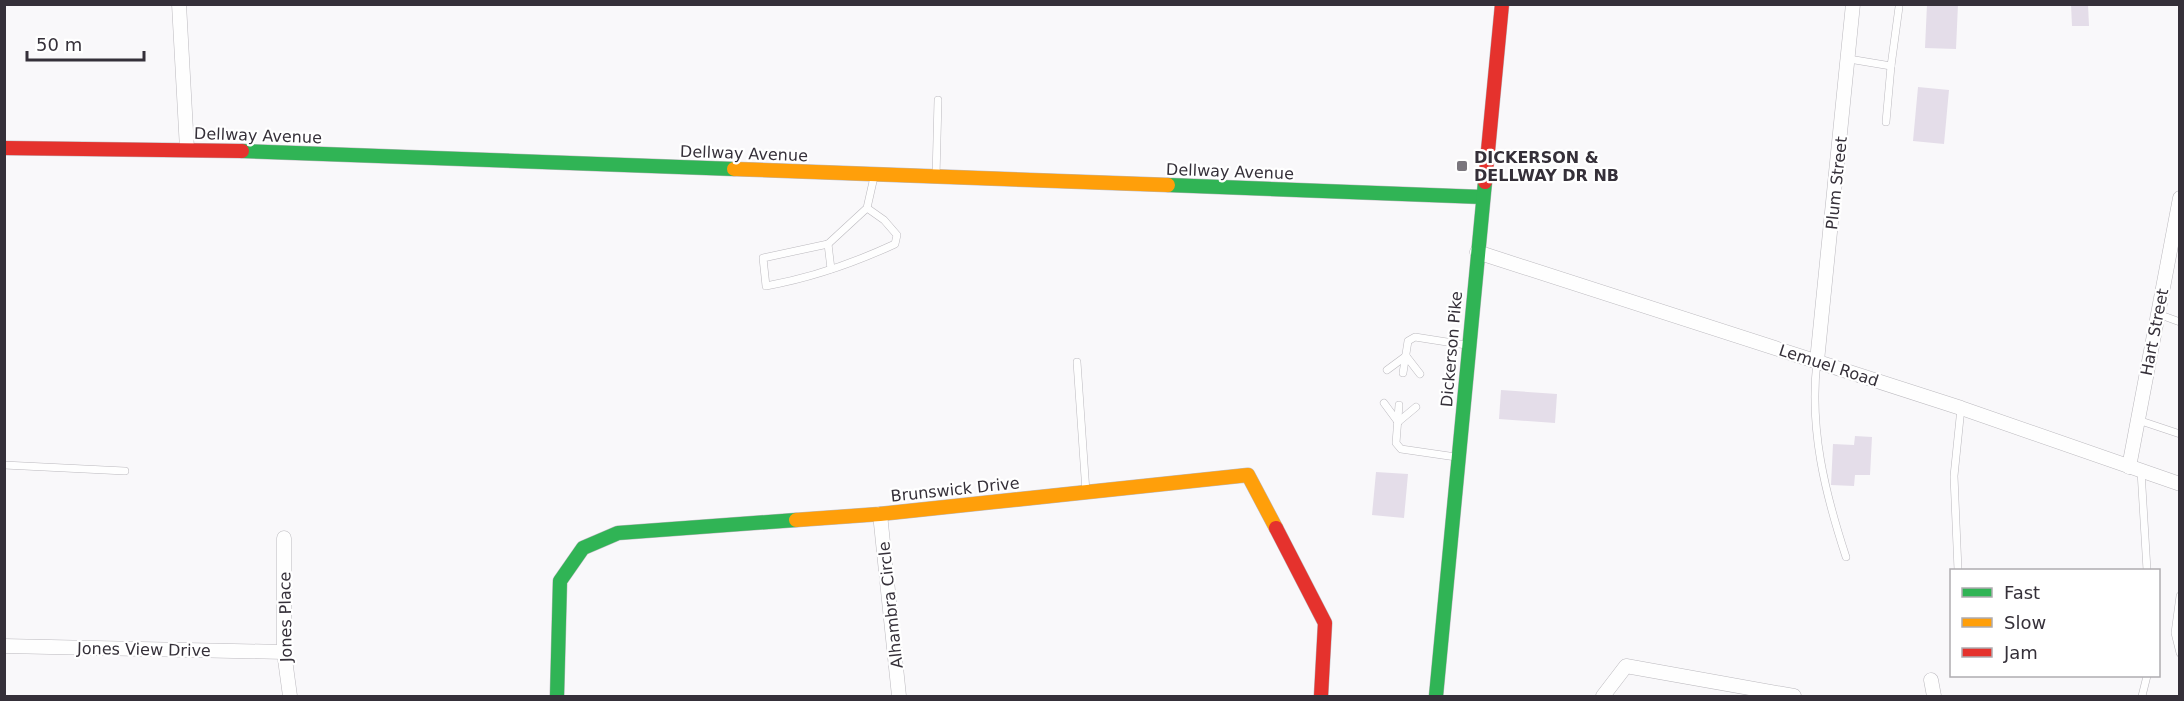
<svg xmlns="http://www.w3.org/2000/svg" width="2184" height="701" viewBox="0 0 2184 701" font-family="'DejaVu Sans',sans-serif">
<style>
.building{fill:#e4dde9}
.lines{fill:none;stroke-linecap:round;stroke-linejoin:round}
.lane-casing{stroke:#bbb9be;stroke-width:8}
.street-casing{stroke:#bbb9be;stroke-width:15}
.fast-casing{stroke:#bbb9be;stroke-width:15}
.slow-casing{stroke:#bbb9be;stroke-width:15}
.jam-casing{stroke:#bbb9be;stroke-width:15}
.lane{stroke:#fefefe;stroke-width:7}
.street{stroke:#fefefe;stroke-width:14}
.fast{stroke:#30b455;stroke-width:14}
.slow{stroke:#ff9f0a;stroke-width:14}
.jam{stroke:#e5322d;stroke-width:14}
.poi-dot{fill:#7a767d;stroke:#fff;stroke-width:2}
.labels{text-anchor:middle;stroke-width:4.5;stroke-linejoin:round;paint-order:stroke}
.street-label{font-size:16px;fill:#353039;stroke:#fff}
.poi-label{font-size:16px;font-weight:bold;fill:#353039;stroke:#fff;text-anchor:start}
</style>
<rect width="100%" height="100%" fill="#f9f8fa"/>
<g class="building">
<path d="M1927,4H1958L1956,49L1925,48Z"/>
<path d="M2071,4H2088L2089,26H2072Z"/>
<path d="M1918,87L1949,90L1944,144L1913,141Z"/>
<path d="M1501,390L1557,394L1555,423L1499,419Z"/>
<path d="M1855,436L1872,437L1870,475H1855L1854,486L1831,485L1833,444L1854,445Z"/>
<path d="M1376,472L1408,474L1404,518L1372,515Z"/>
</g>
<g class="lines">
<defs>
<g id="lane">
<path d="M1849,59L1891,66L1899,7"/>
<path d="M1886,122L1891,66"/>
<path d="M936,177L938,100"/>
<path d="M867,208L884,220L897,235L895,244C854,263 810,278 766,286L763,258L828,244L867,208L874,177"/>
<path d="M828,244L831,269"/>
<path d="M2158,314L2180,322"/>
<path d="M1406,356L1420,374"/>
<path d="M1817,361C1809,429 1825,493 1846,557"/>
<path d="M1077,362L1086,492"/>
<path d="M1387,370L1406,356"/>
<path d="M1403,373L1408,341L1415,337L1466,345"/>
<path d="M1384,403L1398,422"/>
<path d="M1399,405L1396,443L1401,449L1456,457"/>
<path d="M2138,420L2180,434"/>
<path d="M1398,422L1416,407"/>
<path d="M4,465L125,471"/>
<path d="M2141,471L2147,570"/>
<path d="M1958,570L1954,476L1961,408"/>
<path d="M2180,596L2175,633L2180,653"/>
<path d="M2142,696L2147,676"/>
</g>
<g id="street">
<path d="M179,4L187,149"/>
<path d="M1477,252L1961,408L2180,484"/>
<path d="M1817,361L1853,4"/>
<path d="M2129,467L2180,198"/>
<path d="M880,514L899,696"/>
<path d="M284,538V652L290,696"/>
<path d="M4,646L284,652"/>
<path d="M1931,680L1934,696"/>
<path d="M1603,696L1626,666L1794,696"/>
</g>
<g id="fast">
<path d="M242,151L734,169"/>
<path d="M1168,185L1482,197"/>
<path d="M557,696L560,581L583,548L618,533L796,520"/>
<path d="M1436,696L1485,182"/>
</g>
<g id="slow">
<path d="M734,169L1168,185"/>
<path d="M796,520L880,514L1248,475L1276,528"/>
</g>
<g id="jam">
<path d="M4,148L242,151"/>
<path d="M1485,182L1502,4"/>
<path d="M1276,528L1325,623L1321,696"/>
</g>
</defs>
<use href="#lane" class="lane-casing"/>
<use href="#street" class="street-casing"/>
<use href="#fast" class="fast-casing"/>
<use href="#slow" class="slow-casing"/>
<use href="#jam" class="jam-casing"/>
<use href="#lane" class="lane"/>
<use href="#street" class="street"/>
<use href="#fast" class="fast"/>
<use href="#slow" class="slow"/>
<use href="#jam" class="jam"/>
</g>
<rect class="poi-dot" x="1456" y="160" width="12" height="12" rx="3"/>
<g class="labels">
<g class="street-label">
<text transform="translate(258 135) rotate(2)" y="6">Dellway Avenue</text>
<text transform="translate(744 153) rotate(2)" y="6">Dellway Avenue</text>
<text transform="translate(1230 171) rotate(2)" y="6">Dellway Avenue</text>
<text transform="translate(1836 183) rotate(-84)" y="6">Plum Street</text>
<text transform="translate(2154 332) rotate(-79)" y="6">Hart Street</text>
<text transform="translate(1451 349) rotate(-85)" y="6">Dickerson Pike</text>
<text transform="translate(1829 365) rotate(18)" y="6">Lemuel Road</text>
<text transform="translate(955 489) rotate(-6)" y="6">Brunswick Drive</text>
<text transform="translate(890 605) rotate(-96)" y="6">Alhambra Circle</text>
<text transform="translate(285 617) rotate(-91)" y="6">Jones Place</text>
<text transform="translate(144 649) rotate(1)" y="6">Jones View Drive</text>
</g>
<g class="poi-label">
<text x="1474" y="163">DICKERSON &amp;<tspan x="1474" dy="18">DELLWAY DR NB</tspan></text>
</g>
</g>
<rect width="2184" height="701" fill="none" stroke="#353039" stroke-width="12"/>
<rect x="1950" y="569" width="210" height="108" fill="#ffffff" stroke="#aeacb0" stroke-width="1.5"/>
<rect x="1962" y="588" width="30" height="9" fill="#30b455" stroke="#aeacb0" stroke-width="1.5"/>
<text x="2004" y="599" font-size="18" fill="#353039">Fast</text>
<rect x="1962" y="618" width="30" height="9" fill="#ff9f0a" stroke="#aeacb0" stroke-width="1.5"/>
<text x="2004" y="629" font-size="18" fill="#353039">Slow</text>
<rect x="1962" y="648" width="30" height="9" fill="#e5322d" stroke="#aeacb0" stroke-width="1.5"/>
<text x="2004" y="659" font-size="18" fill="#353039">Jam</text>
<path d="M27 51v9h117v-9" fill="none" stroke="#353039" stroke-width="3"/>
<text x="36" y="51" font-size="18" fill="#353039" stroke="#ffffff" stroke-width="4.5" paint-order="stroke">50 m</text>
</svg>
